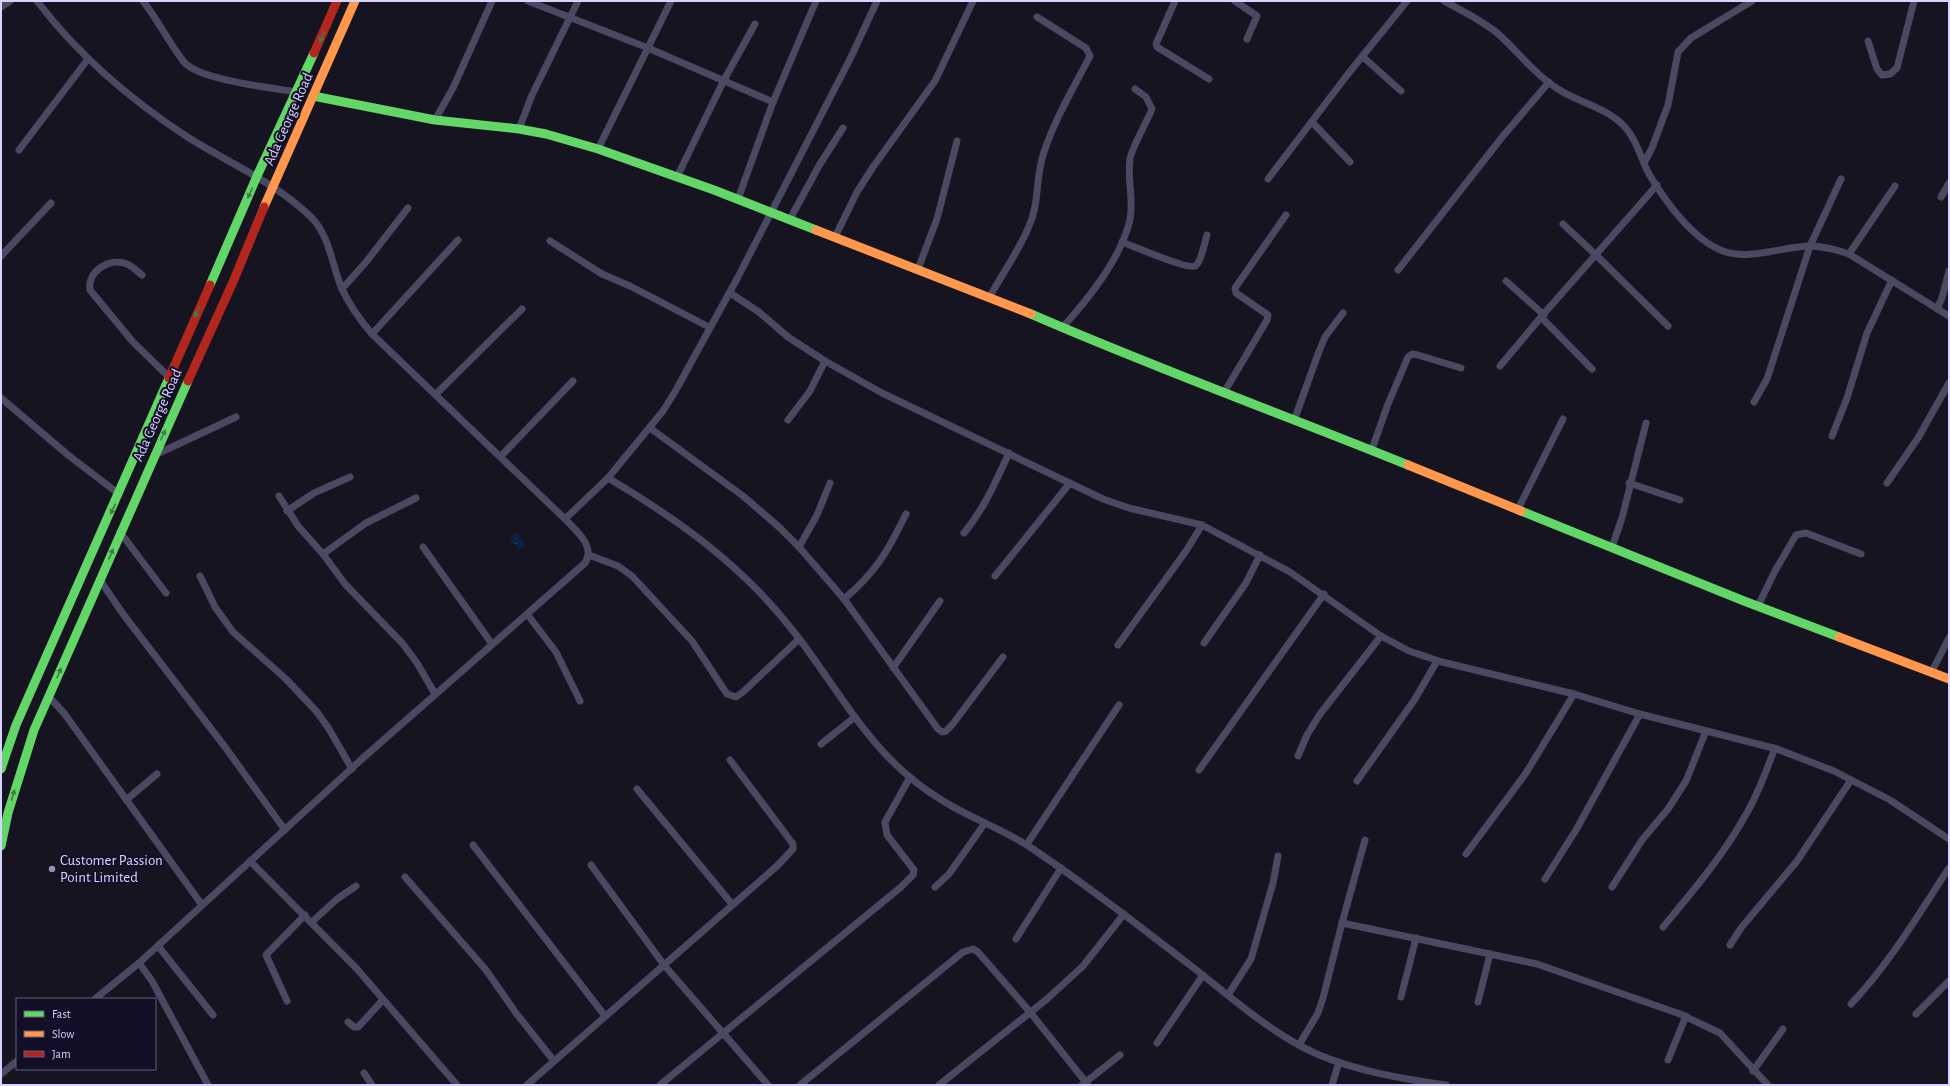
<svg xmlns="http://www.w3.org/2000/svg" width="1950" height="1086" viewBox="0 0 1950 1086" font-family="'Alegreya Sans',sans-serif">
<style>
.water{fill:url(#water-ripples)}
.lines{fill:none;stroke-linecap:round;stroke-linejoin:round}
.street{stroke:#4a4962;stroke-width:7}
.fast{stroke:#63d668;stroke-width:9}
.slow{stroke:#ff974d;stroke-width:9}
.jam{stroke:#b3261e;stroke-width:9}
.oneway{fill:#3f7c4a}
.poi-dot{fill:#9591b1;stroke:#130f26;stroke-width:1.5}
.labels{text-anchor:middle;stroke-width:4;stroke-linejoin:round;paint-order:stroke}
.street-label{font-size:15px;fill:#d9d4ff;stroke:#130f26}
.poi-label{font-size:15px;fill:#d9d4ff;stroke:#130f26;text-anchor:start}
</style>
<defs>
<pattern id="water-ripples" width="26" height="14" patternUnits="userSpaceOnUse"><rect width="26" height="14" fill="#0d2144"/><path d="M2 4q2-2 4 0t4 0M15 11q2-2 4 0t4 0" fill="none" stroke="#304060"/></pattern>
</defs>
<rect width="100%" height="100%" fill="#161421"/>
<path class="water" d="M517,532L526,545L519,550L510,538Z"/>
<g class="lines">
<g class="street">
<path d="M37,1C78,55 132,101 189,138C231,164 276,183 311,217C330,236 332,266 342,289C350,306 360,320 372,334L565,519C576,531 596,546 585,563L363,758L139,963L95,999"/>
<path d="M143,1C158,20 169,43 184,62C199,80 272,88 297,92"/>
<path d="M528,1L648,48L773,102"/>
<path d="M1175,1L1156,44L1157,47L1209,79"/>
<path d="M1235,1L1257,16L1247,39"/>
<path d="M1444,1C1461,10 1481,20 1496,32C1517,50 1534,74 1558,89C1578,102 1604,107 1622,124C1636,137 1640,157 1649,174C1665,201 1693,240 1723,251C1749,261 1784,246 1811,246C1824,246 1837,250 1849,254L1949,316"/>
<path d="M1,7L10,1"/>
<path d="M1868,41L1877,69L1882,75L1890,74L1897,68L1914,1"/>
<path d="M1362,56L1401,91"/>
<path d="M435,120L453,88L492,1"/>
<path d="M1312,122L1350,162"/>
<path d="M519,129L532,95L578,1"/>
<path d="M598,149L671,1"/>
<path d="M19,150L88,59"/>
<path d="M1644,163L1652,148L1668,105L1678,52L1691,38L1752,1"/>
<path d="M677,177L724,80L755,24"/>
<path d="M1268,179L1348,74L1407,1"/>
<path d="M1941,197L1949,183"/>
<path d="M738,199L773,102L816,1"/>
<path d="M790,219L820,164L843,128"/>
<path d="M1563,224L1596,255L1668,326"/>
<path d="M835,237L857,192L873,167L935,81L973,1"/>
<path d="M550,241L602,274L630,286L709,327"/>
<path d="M1122,242C1133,246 1188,270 1195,266C1201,263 1205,241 1207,235"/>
<path d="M1849,254L1895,186"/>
<path d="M1,256L51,203"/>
<path d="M918,269L937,219L957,141"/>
<path d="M1398,270L1503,136L1549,82"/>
<path d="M142,275C137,271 132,266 127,264C110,257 87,271 90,290L133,342L169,377"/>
<path d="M1506,281L1544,315"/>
<path d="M342,289L366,262L408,208"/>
<path d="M730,293L759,312L788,337L825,361L882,393L1103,499L1129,508L1202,525L1290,572L1381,636L1409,651L1442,662L1574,694L1640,714L1777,749L1834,771L1890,800L1949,839"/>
<path d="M989,298C1002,274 1019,251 1029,226C1040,202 1035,177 1044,152C1055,119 1074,87 1090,56L1086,48L1037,17"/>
<path d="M1937,309L1942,298L1949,271"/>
<path d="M1062,328C1089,298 1120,260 1130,220C1134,200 1127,180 1130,159C1131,149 1147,122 1152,109L1146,97L1135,89"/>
<path d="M372,334L458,240"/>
<path d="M1500,366L1541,317"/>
<path d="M1592,369L1541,317L1657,185"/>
<path d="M1225,391L1267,320L1268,315L1236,293L1235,288L1286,215"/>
<path d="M436,394L522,309"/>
<path d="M1,398L68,455L119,494"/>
<path d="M1754,402L1767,379L1810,246L1841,179"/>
<path d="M1295,418L1318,354L1325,337L1343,313"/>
<path d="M788,420L810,391L825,361"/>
<path d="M650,428L743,496L779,527L799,547L844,599L938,729L942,732L946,731L952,725L1003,657"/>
<path d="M1832,436L1847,398L1867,333L1892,280"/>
<path d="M1372,449L1388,404L1408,357L1412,354L1418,355L1461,368"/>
<path d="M155,455L236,417"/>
<path d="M501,456L573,381"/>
<path d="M608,478C679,520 743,566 794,632C827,674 853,721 890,759C905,774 922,788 940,799C969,818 1004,829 1033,849C1089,887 1142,928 1195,969C1233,999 1272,1034 1317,1054C1356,1071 1403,1079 1446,1085"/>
<path d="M1629,483L1680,500"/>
<path d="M1887,483L1918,438L1949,383"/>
<path d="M279,496L298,526L323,554L345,584L403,644L417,663L435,694"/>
<path d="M1518,509L1563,419"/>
<path d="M287,511L314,493L350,477"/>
<path d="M565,519L608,478L663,411L676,390L738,277L851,57L877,1"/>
<path d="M120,532L166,593"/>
<path d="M964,533C984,509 996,481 1009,453"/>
<path d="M423,547L492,644"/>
<path d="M799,547L817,515L830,483"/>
<path d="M1612,547L1622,518L1646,423"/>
<path d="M323,554L366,523L416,498"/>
<path d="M589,555L618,566L632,576L692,641L727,694L736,697L743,692L799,639"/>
<path d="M200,576L215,607L233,632L286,679L317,712L329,729L352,769"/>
<path d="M995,576L1070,483"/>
<path d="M100,580L123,614L225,747L285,830"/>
<path d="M844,599C876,572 888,551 906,514"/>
<path d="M1758,606L1775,571L1796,535L1806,533L1861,554"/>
<path d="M527,614L556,652L580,701"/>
<path d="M1204,643L1246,583L1260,555"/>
<path d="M1118,645L1186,551L1202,525"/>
<path d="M893,668L940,601"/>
<path d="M1931,673L1949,638"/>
<path d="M49,697L64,713L202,905"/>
<path d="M821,744L855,717"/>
<path d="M1298,756L1307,735L1320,714L1381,636"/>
<path d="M1199,770L1324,594"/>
<path d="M1357,781L1415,699L1437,661"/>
<path d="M637,789L732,904"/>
<path d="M126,800L157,774"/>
<path d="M1027,844L1119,705"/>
<path d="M473,845L605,1016"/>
<path d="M1466,854L1526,773L1574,694"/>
<path d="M250,861L357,969L457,1085"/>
<path d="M591,865L664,965L777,866L793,849V844L730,760"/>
<path d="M405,877L486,970L516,1013L554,1061"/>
<path d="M1545,879L1576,830L1640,714"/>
<path d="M935,887L949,874L985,823"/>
<path d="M1612,887L1642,840L1668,809L1686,781L1706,731"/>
<path d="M312,922L337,899L356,886"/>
<path d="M1342,923L1537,964L1680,1014L1720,1033L1768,1085"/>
<path d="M1663,927C1692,892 1723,856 1745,816C1758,795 1766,771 1775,748"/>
<path d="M1016,939L1061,868"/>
<path d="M1730,945L1741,928L1797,861L1851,780"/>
<path d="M158,946L213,1015"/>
<path d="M139,963L152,981L208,1085"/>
<path d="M1228,995L1251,959L1273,883L1278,856"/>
<path d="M1401,997L1416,938"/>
<path d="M287,1001L266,955L305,915"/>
<path d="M1478,1002L1490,954"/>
<path d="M1851,1004C1890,963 1918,915 1949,868"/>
<path d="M1916,1014L1949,981"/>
<path d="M348,1022L354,1027H358L383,1000"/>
<path d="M1157,1043L1203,975"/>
<path d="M1299,1045L1318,1013L1323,998L1342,923L1365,840"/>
<path d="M1668,1060L1686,1016"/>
<path d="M1753,1071L1783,1029"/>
<path d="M364,1073L372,1085"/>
<path d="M1,1074L17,1061"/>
<path d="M527,1085L664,965L768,1085"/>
<path d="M660,1085L901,887L913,875L914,870L887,835L885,822L910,777"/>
<path d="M800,1085L963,952L973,949L978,952L1030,1012L1088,1085"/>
<path d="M939,1085L1047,999L1083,966L1124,914"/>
<path d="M1082,1085L1120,1055"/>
<path d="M1332,1085L1339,1062"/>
</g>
<g class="fast">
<path d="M313,96L435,120L519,129L546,134L598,149L714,190L816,230"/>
<path d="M210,285L257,176L314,53"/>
<path d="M1031,314C1155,368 1282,414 1408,465"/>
<path d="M1521,511L1744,601L1839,637"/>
<path d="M1,769L16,725L169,378"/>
<path d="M1,846L8,813L34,730L188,381"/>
</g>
<g class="slow">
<path d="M264,207L355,1"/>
<path d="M816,230L1031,314"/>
<path d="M1408,465L1521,511"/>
<path d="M1839,637L1949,679"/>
</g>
<g class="jam">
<path d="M314,53L337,1"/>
<path d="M169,378L210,285"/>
<path d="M188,381L233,282L264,207"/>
</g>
</g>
<defs><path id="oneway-solid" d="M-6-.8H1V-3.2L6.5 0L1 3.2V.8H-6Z"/></defs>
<g class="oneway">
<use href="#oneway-solid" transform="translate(322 37) rotate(112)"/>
<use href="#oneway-solid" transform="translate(250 193) rotate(114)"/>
<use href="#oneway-solid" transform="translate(197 312) rotate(114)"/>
<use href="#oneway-solid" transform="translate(163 435) rotate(-66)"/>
<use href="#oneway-solid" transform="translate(113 509) rotate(115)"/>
<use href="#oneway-solid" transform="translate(111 554) rotate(-67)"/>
<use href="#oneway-solid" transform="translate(59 673) rotate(-67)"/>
<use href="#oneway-solid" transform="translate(13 795) rotate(-74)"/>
</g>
<circle class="poi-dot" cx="52" cy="869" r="4"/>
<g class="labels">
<g class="street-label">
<text transform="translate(288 119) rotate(-66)" y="5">Ada George Road</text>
<text transform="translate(157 415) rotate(-66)" y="5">Ada George Road</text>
</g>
<g class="poi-label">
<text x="60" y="865">Customer Passion<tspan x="60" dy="17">Point Limited</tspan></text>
</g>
</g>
<rect width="1950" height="1086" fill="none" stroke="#d9d4ff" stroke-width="4"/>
<rect x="16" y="998" width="140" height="72" fill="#130f26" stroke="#625e7d"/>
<rect x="24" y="1011" width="20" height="6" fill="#63d668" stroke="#625e7d"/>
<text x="52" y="1018" font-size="12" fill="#d9d4ff">Fast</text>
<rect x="24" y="1031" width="20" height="6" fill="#ff974d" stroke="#625e7d"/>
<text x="52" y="1038" font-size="12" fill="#d9d4ff">Slow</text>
<rect x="24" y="1051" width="20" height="6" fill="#b3261e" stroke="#625e7d"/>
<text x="52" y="1058" font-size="12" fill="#d9d4ff">Jam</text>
</svg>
